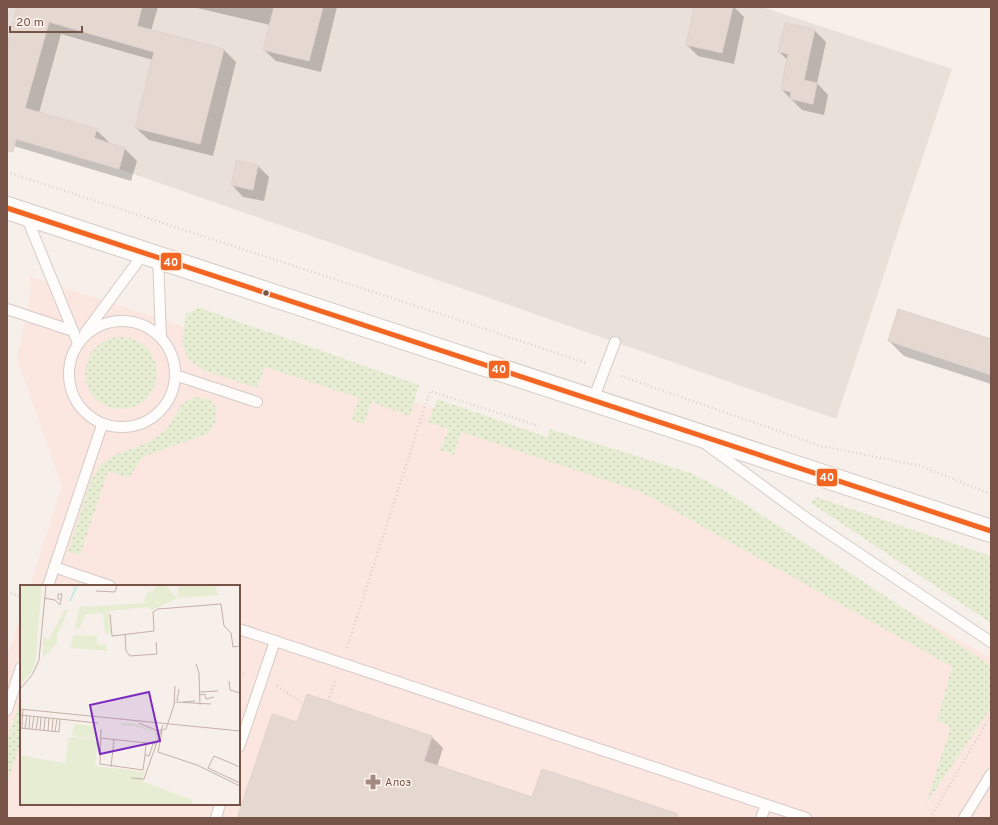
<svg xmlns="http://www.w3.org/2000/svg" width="998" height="825" viewBox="0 0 998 825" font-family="Overpass,sans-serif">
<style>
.commercial{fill:#fbe6e0}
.industrial{fill:#eae0da}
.grass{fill:url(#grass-dots)}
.shadow{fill:#0003}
.building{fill:#e4d8d1;stroke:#e0d2cc}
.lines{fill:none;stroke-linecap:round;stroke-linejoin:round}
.lane-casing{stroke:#d6cbc6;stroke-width:12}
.secondary-casing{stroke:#d6cbc6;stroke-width:24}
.path{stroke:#dad0cd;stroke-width:2.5;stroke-dasharray:1 3;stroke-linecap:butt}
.lane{stroke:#fefdfc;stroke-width:10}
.secondary{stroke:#fefdfc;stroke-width:22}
.bus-1-casing{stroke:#fff4eb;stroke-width:8}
.bus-1{stroke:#f26522;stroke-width:5}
.bus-dot{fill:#775348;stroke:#fff4eb;stroke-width:1.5}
.labels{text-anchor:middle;stroke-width:3;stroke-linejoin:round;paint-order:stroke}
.poi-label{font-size:11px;fill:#775348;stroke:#fff4eb;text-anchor:start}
.inset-river{fill:none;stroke:#caeae9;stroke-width:2}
.inset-road{fill:none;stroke:#c4b1a9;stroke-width:1}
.view{fill:#7b2cbf;fill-opacity:0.15;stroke:#7b2cbf;stroke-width:2}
.inset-edge{fill:none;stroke:#775348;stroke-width:2}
.line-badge{stroke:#fff4eb;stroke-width:1.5}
.badge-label{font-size:11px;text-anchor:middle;font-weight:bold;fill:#fff}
</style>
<defs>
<pattern id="grass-dots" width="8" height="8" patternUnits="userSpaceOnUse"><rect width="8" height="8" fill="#e6edd3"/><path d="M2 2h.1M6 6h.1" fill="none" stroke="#c9cdb7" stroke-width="1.8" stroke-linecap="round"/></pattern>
</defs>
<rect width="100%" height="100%" fill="#f7f0ea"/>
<path class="commercial" d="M29,276L712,499L991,658V818H7V657L21,614V804H239V586H30L62,486L17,359L31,292Z"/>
<path class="industrial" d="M7,7H762L952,69L836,419L119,169L7,136Z"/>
<g class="grass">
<path d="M200,308L419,385L410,416L371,402L364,424L351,420L359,398L265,367L257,388L203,370L187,358L182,340L186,314Z"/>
<circle cx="121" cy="373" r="36"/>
<path d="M195,397L210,400L217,409L215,422L208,434L144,456L128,478L108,471L80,555L68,552L89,485L99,466L115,455L147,443L166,430L183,403Z"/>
<path d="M437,399L547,437L550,429L691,473L727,492L991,666V708L926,804L951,727L937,721L952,667L641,492L461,432L454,455L440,450L449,429L428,422Z"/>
<path d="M816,497L991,556V623L811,503Z"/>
<path d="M21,698V741L7,783V741Z"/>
</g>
<g class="shadow">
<path d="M19,7H158L151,31L224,50L236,62L213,156L149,140L136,128L153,60L61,34L39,113L96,130L109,142V143L125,149L137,161L131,181L7,144V48Z"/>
<path d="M195,7H337L321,72L276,61L264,50L270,25L197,8Z"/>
<path d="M695,7H734L744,17L734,64L698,56L687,45Z"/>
<path d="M814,30L826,42L817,83L828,95L824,115L802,110L782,90L788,60L779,52Z"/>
<path d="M258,166L269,177L264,201L243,197L232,185Z"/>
<path d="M991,340V384L904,356L889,341Z"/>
<path d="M298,723L432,737L443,748L437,767L533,799L670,818H238Z"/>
</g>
<g class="building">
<path d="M16,7H142L137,26L224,49L200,144L135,128L154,52L49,22L25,108L97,129L94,138L125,148L119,169L16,139L13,152L7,151V45L16,13Z"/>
<path d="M274,7H323L309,61L263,50Z"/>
<path d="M694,7H733L722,53L686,45Z"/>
<path d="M785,23L815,29L804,80L817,83L813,104L790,99L791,92L781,90L788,54L778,52Z"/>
<path d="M236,160L258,165L253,190L231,185Z"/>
<path d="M898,309L991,339V375L888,341Z"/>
<path d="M307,694L432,736L424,761L532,797L542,769L678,814L677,818H237L272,714L297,722Z"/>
</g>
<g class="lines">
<defs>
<g id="lane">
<path d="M26,216L78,343"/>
<path d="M158,257L161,337"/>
<path d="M7,309L73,331"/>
<circle cx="122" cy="374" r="53"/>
<path d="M85,333L144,253"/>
<path d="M175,375L257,402"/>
<path d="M593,400L615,342"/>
<path d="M707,445L809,520L991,642"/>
<path d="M54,567L110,586"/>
<path d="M48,586L102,425"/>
<path d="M239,629L806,818"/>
<path d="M7,710L21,667"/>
<path d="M239,747L275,641"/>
<path d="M216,818L220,804"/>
<path d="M761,818L766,805"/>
<path d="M964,818L991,774"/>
</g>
<path id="secondary" d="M7,208L991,531"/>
</defs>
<use href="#lane" class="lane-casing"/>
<use href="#secondary" class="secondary-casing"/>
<g class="path">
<path d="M7,172L453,318L588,364"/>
<path d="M621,376L821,446L921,466L991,494"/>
<path d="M7,592L21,597"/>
<path d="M347,648L430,391L539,426"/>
<path d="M239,673L246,675"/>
<path d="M277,686L304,704"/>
<path d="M328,701L336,679"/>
<path d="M930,818L991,715"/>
</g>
<use href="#lane" class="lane"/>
<use href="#secondary" class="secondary"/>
<defs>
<path id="bus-1" d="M7,208L991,531"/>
</defs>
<use href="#bus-1" class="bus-1-casing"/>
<use href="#bus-1" class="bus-1"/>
</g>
<defs>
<symbol id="pharmacy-bare" viewBox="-9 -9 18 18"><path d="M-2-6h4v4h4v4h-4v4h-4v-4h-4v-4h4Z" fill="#a48a81" stroke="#fff4eb" stroke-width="2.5" paint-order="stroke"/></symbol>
</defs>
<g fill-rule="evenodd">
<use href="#pharmacy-bare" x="362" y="771" width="22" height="22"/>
</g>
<circle class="bus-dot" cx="266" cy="293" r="3.5"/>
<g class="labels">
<g class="poi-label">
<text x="385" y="786">Алоэ</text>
</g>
</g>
<g transform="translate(20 585)">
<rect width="220" height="220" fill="#f7f0ea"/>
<path d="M0,43L18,45L17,57L0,63ZM54,50L77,51V60H86L88,66L50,63ZM101,138L117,139L139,148L135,156V147L114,141H102ZM49,152L78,155L75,181L125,187L122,194L124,197L173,215L171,220H53L55,217L46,198L40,197L28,220H0V204L18,192L24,180L45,181L40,191L46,193L56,180L45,178Z" fill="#e6edd3"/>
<path d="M0,0H22L18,45L0,43ZM136,0H145L157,13L159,0H194L199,10L158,13L132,25L127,22L89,26L91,49H85L83,28L65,29L60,43L55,44L59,22L123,18L128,6L133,7ZM45,24L48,26L37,50V58L23,73V42V51L28,55ZM17,57L16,74L11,88L0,100V63ZM0,170L36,177L56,179L46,194L40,191L45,181L24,180L18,192L0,204ZM40,197H46L55,217L53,220H28Z" fill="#e6edd3"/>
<path d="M54,139L75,141L74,154L52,151Z" fill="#e6edd3"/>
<path class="inset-river" d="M50,16L57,0"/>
<path class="inset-road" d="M76,6L95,7L97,0M24,13L35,15L40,20L42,9H38V14H40M90,29L92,51L134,46L133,27L138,24L201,19L204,41L211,48L213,62L220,61M105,49L106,66L110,71L137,69L136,57M176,79L179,88L180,120M209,96L210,105L220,108M0,104L12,90L19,75L26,0M179,107L198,106M179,110L185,109L186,114L194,112M157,116L159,104M155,117L191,119M163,117L175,116M0,124L220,146M119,138L138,146L146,144L154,120L155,101M0,139L1,130L78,138M0,143L39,147M2,143L3,124M5,143L7,131M9,144L10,131M12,144L14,131M81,144L80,179L123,185L125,170M16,145L18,132M20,145L21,132M24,145L25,133M28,146L29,133M32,146L33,134M142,146L138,167L177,180L220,201M35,147L37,134M39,147L40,134M80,153L137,159M126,159L125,170L129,171L133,159M91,182L94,154M220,182L194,171L188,183L220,198M111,193L124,194L143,140"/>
<path class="view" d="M129,107L140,156L80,169L70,120Z"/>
<rect width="220" height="220" class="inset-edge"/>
</g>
<g class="line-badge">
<rect x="160" y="252" width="22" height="19" rx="4" fill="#f26522"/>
<rect x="488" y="360" width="22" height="19" rx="4" fill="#f26522"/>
<rect x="816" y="468" width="22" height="19" rx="4" fill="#f26522"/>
</g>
<g class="badge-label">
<text x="171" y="266">40</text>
<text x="499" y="373">40</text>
<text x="827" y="481">40</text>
</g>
<rect width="998" height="825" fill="none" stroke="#775348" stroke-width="16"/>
<path d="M10 26v6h72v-6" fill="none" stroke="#775348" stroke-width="2"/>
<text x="16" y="26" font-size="12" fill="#775348" stroke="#fff4eb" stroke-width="3" paint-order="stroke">20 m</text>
</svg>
